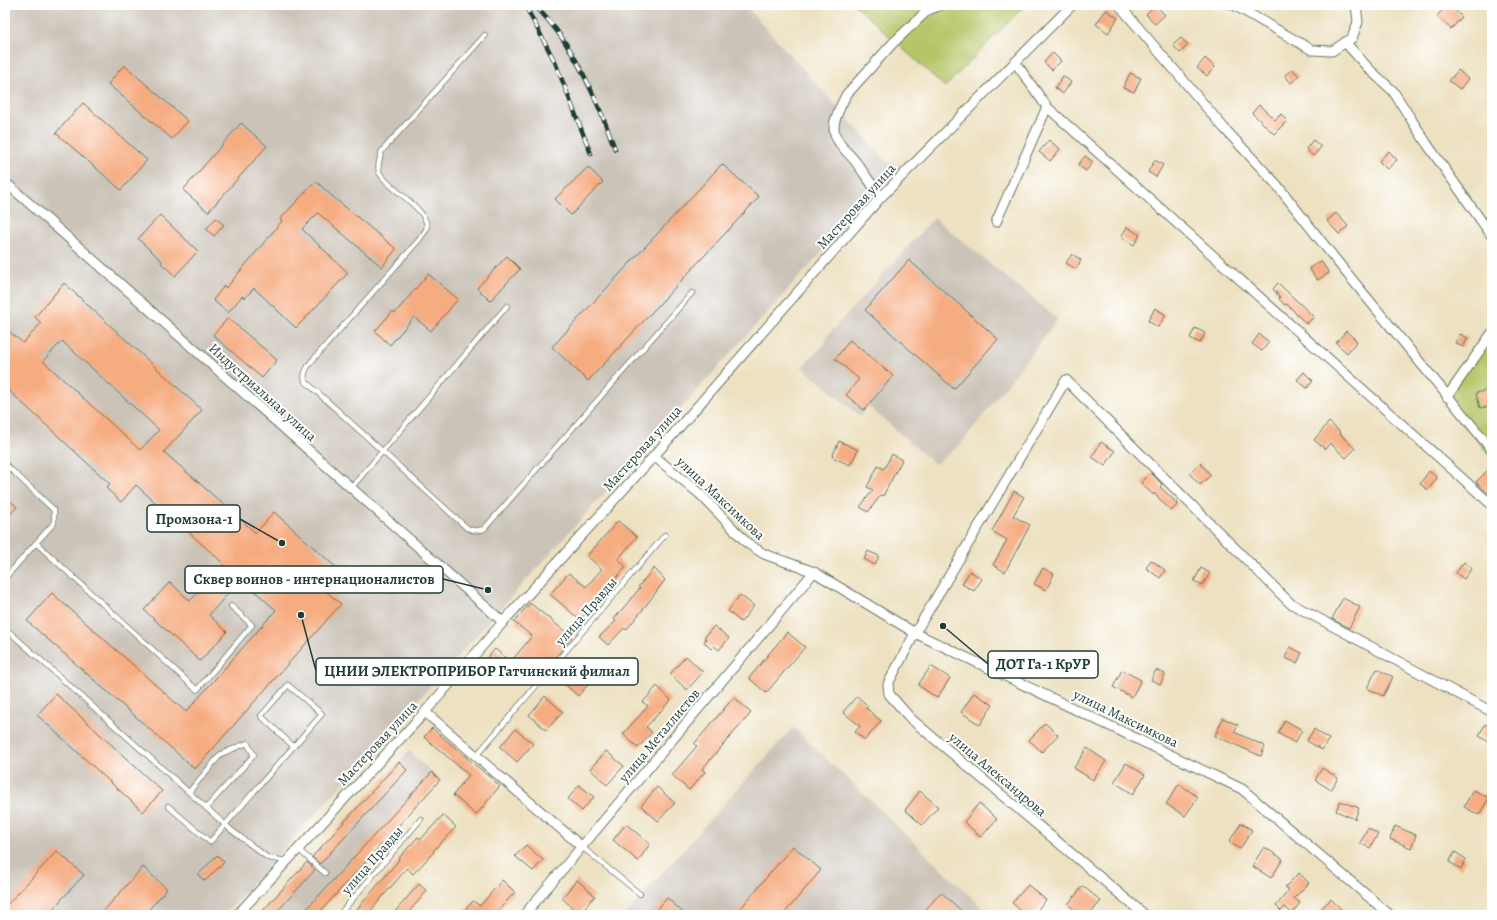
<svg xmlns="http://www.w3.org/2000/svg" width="1497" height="920" viewBox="0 0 1497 920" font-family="Alegreya,serif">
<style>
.industrial{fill:#cbc3b8}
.green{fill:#b6c568;stroke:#6a814e}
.building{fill:#f6ac81;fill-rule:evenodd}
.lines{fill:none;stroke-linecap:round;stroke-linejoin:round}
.lane-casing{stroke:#677665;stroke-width:6}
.street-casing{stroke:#677665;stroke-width:11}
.lane{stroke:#fff;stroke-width:4.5}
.street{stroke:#fff;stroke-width:9}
.rail-casing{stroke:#1f3d34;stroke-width:4.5}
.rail{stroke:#fff;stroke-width:3;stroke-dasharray:9;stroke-linecap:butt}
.labels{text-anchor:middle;stroke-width:4;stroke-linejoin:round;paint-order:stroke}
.street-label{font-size:14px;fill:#1f3d34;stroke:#fff}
.leader{fill:none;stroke:#1f3d34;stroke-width:1.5}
.callout-dot{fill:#1f3d34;stroke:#fff;stroke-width:1.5}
.callout{fill:#fff;stroke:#1f3d34;stroke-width:1.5}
.callout-label{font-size:15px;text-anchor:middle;font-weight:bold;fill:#1f3d34}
</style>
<rect width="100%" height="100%" fill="#fff"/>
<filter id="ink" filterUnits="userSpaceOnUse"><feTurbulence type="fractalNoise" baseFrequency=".025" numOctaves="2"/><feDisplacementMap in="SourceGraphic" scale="8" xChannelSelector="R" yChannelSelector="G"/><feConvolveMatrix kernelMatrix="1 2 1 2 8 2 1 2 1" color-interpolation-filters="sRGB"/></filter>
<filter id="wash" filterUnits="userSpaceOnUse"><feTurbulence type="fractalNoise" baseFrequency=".012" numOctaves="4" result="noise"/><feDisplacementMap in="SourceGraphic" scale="16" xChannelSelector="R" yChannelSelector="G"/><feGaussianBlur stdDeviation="0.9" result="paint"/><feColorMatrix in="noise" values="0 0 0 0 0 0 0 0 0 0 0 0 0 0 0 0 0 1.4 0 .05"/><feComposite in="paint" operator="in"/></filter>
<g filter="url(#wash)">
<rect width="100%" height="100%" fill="#ede1c1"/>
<g class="industrial">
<path d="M5,5H745L895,171L224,915H5Z"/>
<path d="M934,218L1058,319L961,444L935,464L868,406L860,416L802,367L825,343L828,335Z"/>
<path d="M793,727L990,915H625Z"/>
<path d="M409,751L440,780L317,915H259Z"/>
</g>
<g class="green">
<path d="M855,5H1025L945,87Z"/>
<path d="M1492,327V458L1442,399Z"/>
</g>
<g id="blocks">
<g class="building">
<path d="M1155,5L1165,15L1155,24L1146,14Z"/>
<path d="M1447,5H1449L1462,17L1451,29L1437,16Z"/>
<path d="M1106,10L1118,18L1108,33L1096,24Z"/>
<path d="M1181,38L1188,45L1180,53L1173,45Z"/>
<path d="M1053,53L1061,61L1052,70L1044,62Z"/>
<path d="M1205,58L1215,67L1207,76L1197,68Z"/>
<path d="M124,65L188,121L172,139L108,84Z"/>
<path d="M1292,69L1299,76L1291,83L1285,75Z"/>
<path d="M1458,70L1468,79L1460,89L1449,81Z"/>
<path d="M1130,73L1141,78L1134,92L1123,88Z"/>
<path d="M1063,76L1071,82L1063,94L1055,88Z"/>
<path d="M83,103L147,160L121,190L56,133Z"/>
<path d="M1259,105L1275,120L1281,114L1287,121L1274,134L1252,113Z"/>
<path d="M241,123L267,146L208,212L183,190Z"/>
<path d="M1049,140L1060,149L1050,161L1039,152Z"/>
<path d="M1313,140L1321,147L1313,156L1306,149Z"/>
<path d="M1389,151L1397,160L1387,169L1379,161Z"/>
<path d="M1085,156L1093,162L1086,171L1078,165Z"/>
<path d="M1155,160L1163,165L1156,177L1148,172Z"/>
<path d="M722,164L759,197L588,381L552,347Z"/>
<path d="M588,167L603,182L571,215L555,199Z"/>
<path d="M316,181L333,197L396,249L382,267L318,213L302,229L348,273L296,328L254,288L245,298L242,296L228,313L213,300L224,286L226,288L282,221L280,219Z"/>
<path d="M1336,213L1348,226L1339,234L1327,221Z"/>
<path d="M160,215L198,251L175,276L161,263L162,261L138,239Z"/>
<path d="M216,218L224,225L214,236L206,229Z"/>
<path d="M1127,227L1140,235L1134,245L1121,237Z"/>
<path d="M1072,254L1081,260L1076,269L1066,263Z"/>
<path d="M507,256L520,269L490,301L477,288Z"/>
<path d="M909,260L998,339L954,389L865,310Z"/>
<path d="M1321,261L1329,273L1317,280L1309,268Z"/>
<path d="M428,274L458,299L431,331L414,317L390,345L375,331L393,311L395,313Z"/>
<path d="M64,283L202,410L164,452L256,533L274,512L339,570L323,589L341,604L195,769L27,621L52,593L186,712L276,610L241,579L209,615L227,632L200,661L144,610L170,582L190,601L224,564L136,485L121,502L106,488L110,484L5,387V328L23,343L41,323L35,317ZM62,341L159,430L140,450L43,361Z"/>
<path d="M1278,283L1314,317L1306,324L1287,304L1285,305L1279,299L1280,297L1273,289Z"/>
<path d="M1155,308L1166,315L1158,327L1148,321Z"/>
<path d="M228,318L277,360L262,378L213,335Z"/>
<path d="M1195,328L1205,333L1200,343L1190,338Z"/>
<path d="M1346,331L1357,341L1347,353L1336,343Z"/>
<path d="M1259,334L1269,342L1262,351L1252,344Z"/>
<path d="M1460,334L1468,338L1463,347L1455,343Z"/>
<path d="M850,340L893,376L864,410L846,395L859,379L835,359Z"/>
<path d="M1304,372L1313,381L1307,388L1297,380Z"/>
<path d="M1492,389V406L1480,408L1476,393Z"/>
<path d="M1329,422L1340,432L1339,433L1355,449L1346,458L1330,443L1325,449L1314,440Z"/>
<path d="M839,441L858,450L850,465L832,457Z"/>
<path d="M1101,442L1115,451L1105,466L1092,457Z"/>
<path d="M892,454L902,460L883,496L881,495L868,512L860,507L873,490L867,487L878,466L884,469Z"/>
<path d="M1200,463L1211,475L1200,485L1189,473Z"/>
<path d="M1429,471L1437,478L1428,490L1420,484Z"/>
<path d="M1487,471L1492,476V497L1476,482Z"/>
<path d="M1151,473L1162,484L1160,487L1178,504L1171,511L1154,493L1153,495L1141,483Z"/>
<path d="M1014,491L1024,497L1013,516L1030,525L1005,572L993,565L1007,540L992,531Z"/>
<path d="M5,496L17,507L5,520Z"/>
<path d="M618,521L637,537L618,559L626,567L580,620L550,594L569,573L586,587L602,569L587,556Z"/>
<path d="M868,551L879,556L875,565L864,559Z"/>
<path d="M1151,560L1165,570L1160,578L1146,568Z"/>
<path d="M1464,562L1472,568L1464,579L1456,573Z"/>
<path d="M654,568L665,580L641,612L626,630L624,628L608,645L599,637L616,621L614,619L640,588L638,587Z"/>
<path d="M1043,568L1054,574L1046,590L1034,584Z"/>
<path d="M1201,568L1210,573L1202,586L1194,581Z"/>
<path d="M970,571L982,579L974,591L962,584Z"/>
<path d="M740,595L754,606L741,622L728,611Z"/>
<path d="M1343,598L1360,607L1349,628L1332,619Z"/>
<path d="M530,603L572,637L534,683L510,663L532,636L514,622Z"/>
<path d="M714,626L729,638L719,650L714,646L711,649L704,642L706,639L704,638Z"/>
<path d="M787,632L805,647L766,693L749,678Z"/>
<path d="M1290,647L1302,653L1297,663L1285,658Z"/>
<path d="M495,649L505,657L498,666L487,658Z"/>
<path d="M686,656L703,672L687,690L670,674Z"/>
<path d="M576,662L594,678L578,696L561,681Z"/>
<path d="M931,666L950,678L937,698L918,685Z"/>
<path d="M1377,669L1393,677L1383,696L1367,688Z"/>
<path d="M1122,670L1141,680L1132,697L1113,687Z"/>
<path d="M1156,670L1165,674L1160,684L1151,680Z"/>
<path d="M657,686L671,700L646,727L652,732L638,748L623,734L648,706L643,702Z"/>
<path d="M974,693L993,705L980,725L961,712Z"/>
<path d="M56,694L162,791L143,812L37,715Z"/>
<path d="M545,696L563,712L546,730L529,715Z"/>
<path d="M857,696L868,706L866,708L881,721L865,740L855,732L860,726L843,712Z"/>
<path d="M734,697L751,713L702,769L705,772L689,790L672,775L697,746L694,744Z"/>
<path d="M1223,718L1238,725L1234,732L1265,746L1261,756L1215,736Z"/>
<path d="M1285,720L1302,730L1295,743L1278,733Z"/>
<path d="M1045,723L1058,735L1042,752L1029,740Z"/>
<path d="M1485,724L1492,728V744L1479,736Z"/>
<path d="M432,728L500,786L476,815L453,795L469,775L424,737Z"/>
<path d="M515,729L533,744L517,762L500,747Z"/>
<path d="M1314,729L1329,739L1322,750L1307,741Z"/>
<path d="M1087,748L1106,761L1093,780L1074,768Z"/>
<path d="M606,751L624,766L607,785L590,769Z"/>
<path d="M399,762L407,770L320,864L312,857Z"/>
<path d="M1126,763L1145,775L1133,794L1114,782Z"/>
<path d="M1322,768L1338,778L1331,790L1315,780Z"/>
<path d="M432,772L440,780L317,915H301Z"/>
<path d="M1179,784L1198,797L1185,816L1166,804Z"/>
<path d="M579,785L594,797L582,811L568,799Z"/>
<path d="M657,787L675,803L658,821L641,806Z"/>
<path d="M1473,790L1489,798L1479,815L1464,807Z"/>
<path d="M920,791L938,807L922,825L905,810Z"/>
<path d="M1340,801L1359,808L1355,819L1336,811Z"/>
<path d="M979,803L997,819L981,837L964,822Z"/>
<path d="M443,815L456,827L433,851L434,852L413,874L407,868L367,915H352L399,860L398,859L418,837L421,839Z"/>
<path d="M1241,823L1252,830L1240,849L1229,842Z"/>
<path d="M626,824L650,844L638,861L613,840Z"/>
<path d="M1395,826L1416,835L1411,848L1390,839Z"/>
<path d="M1368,828L1378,834L1370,848L1360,843Z"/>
<path d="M526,845L543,860L533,871L515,856Z"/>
<path d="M793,846L821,870L783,915H735Z"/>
<path d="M1264,847L1283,859L1271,878L1252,866Z"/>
<path d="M57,851L84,875L47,915H5V907Z"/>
<path d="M1455,852L1466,859L1461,869L1449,862Z"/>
<path d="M217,855L224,862L205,881L198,875Z"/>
<path d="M307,862L315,870L274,915H259Z"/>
<path d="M143,867L167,889L144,915H100Z"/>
<path d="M1299,873L1309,883L1294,898L1300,903L1292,913L1285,907L1281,911L1276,906L1289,890L1285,887Z"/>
<path d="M502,880L515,892L494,915H461L473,901L480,906Z"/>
<path d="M577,880L595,896L579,914L562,898Z"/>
<path d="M419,884L427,891L406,915H392Z"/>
<path d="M1028,885L1046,900L1033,915H1026L1012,903Z"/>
<path d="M1083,886L1101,901L1089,915H1080L1068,904Z"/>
<path d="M941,892L966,915H921Z"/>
<path d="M667,898L686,915H652Z"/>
<path d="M1331,899L1347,915H1315Z"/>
</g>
</g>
</g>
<g filter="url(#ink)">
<use href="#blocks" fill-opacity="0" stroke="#677665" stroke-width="1"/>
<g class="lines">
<defs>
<g id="lane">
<path d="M485,35L382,151C380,157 377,165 379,172C386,188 433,211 426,230C424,233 421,237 419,240L311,362C306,369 303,374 305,381L467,528C473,531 477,531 484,529L692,293"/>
<path d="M5,464L54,510V523L36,543"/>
<path d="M351,488L507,306"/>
<path d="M5,578L36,543L197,690L252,625L231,606"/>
<path d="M5,628L230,829L268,858L287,861"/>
<path d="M476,756L665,535"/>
<path d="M189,792L221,754L247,743L254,755L206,808"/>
<path d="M168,806L210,842L322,714L288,685L261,716L293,746"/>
<path d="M582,847L640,894"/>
<path d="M298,849L325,873"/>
<path d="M339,915L421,819"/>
</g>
<g id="street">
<path d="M922,5L928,10L941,5"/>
<path d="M1119,5L1224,128L1277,185L1336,260L1492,450"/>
<path d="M1234,5L1312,50L1332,51L1352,38L1358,22L1356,5"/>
<path d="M1345,42L1369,69L1393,91L1427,144L1492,236"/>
<path d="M1015,62L1047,107"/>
<path d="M5,182L503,622"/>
<path d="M881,197C872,185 864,173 855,161C847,151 834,142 834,127C834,117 842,104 846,95L893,43L928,10"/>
<path d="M996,222L1047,107L1492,505"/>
<path d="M1447,397L1492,333"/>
<path d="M654,456L701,495L747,543L764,554L814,572L915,633L1242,789L1390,915"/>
<path d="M425,712L582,847"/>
<path d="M237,915L425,712L503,622L654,456L881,197L1072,5"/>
<path d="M524,915L814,572"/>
<path d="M1145,915L911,719L889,694L888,684L915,633L1066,380L1290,603L1492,712"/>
</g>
</defs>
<use href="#lane" class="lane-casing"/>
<use href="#street" class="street-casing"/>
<use href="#lane" class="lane"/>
<use href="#street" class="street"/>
<defs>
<g id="rail">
<path d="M525,5L555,62L591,154"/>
<path d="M535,5C543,14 550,22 557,31C582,64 601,110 615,149"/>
</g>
</defs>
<use href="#rail" class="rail-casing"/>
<use href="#rail" class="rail"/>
</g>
</g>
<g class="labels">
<g class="street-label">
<text transform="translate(856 206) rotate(-48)" y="5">Мастеровая улица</text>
<text transform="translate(263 392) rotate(42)" y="5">Индустриальная улица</text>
<text transform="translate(642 448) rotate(-48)" y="5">Мастеровая улица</text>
<text transform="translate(721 498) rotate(43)" y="5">улица Максимкова</text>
<text transform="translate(586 611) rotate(-49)" y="5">улица Правды</text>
<text transform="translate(1126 718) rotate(26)" y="5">улица Максимкова</text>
<text transform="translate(659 735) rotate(-50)" y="5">улица Металлистов</text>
<text transform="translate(377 743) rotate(-47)" y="5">Мастеровая улица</text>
<text transform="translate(998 774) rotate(40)" y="5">улица Александрова</text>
<text transform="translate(372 860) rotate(-49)" y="5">улица Правды</text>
</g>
</g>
<path class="leader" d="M282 543L240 519M488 590L443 579M943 626L988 664M301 615L316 671"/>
<g class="callout-dot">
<circle cx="282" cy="543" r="4"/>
<circle cx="488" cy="590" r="4"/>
<circle cx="943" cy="626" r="4"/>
<circle cx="301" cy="615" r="4"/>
</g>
<g class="callout">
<rect x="147" y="505" width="93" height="27" rx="4"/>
<rect x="185" y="566" width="258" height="27" rx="4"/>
<rect x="988" y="651" width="110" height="27" rx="4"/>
<rect x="316" y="658" width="322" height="27" rx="4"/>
</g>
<g class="callout-label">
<text x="194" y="524">Промзона-1</text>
<text x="314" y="584">Сквер воинов - интернационалистов</text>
<text x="1043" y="669">ДОТ Га-1 КрУР</text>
<text x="477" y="676">ЦНИИ ЭЛЕКТРОПРИБОР Гатчинский филиал</text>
</g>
<rect width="1497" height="920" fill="none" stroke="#fff" stroke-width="20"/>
</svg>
